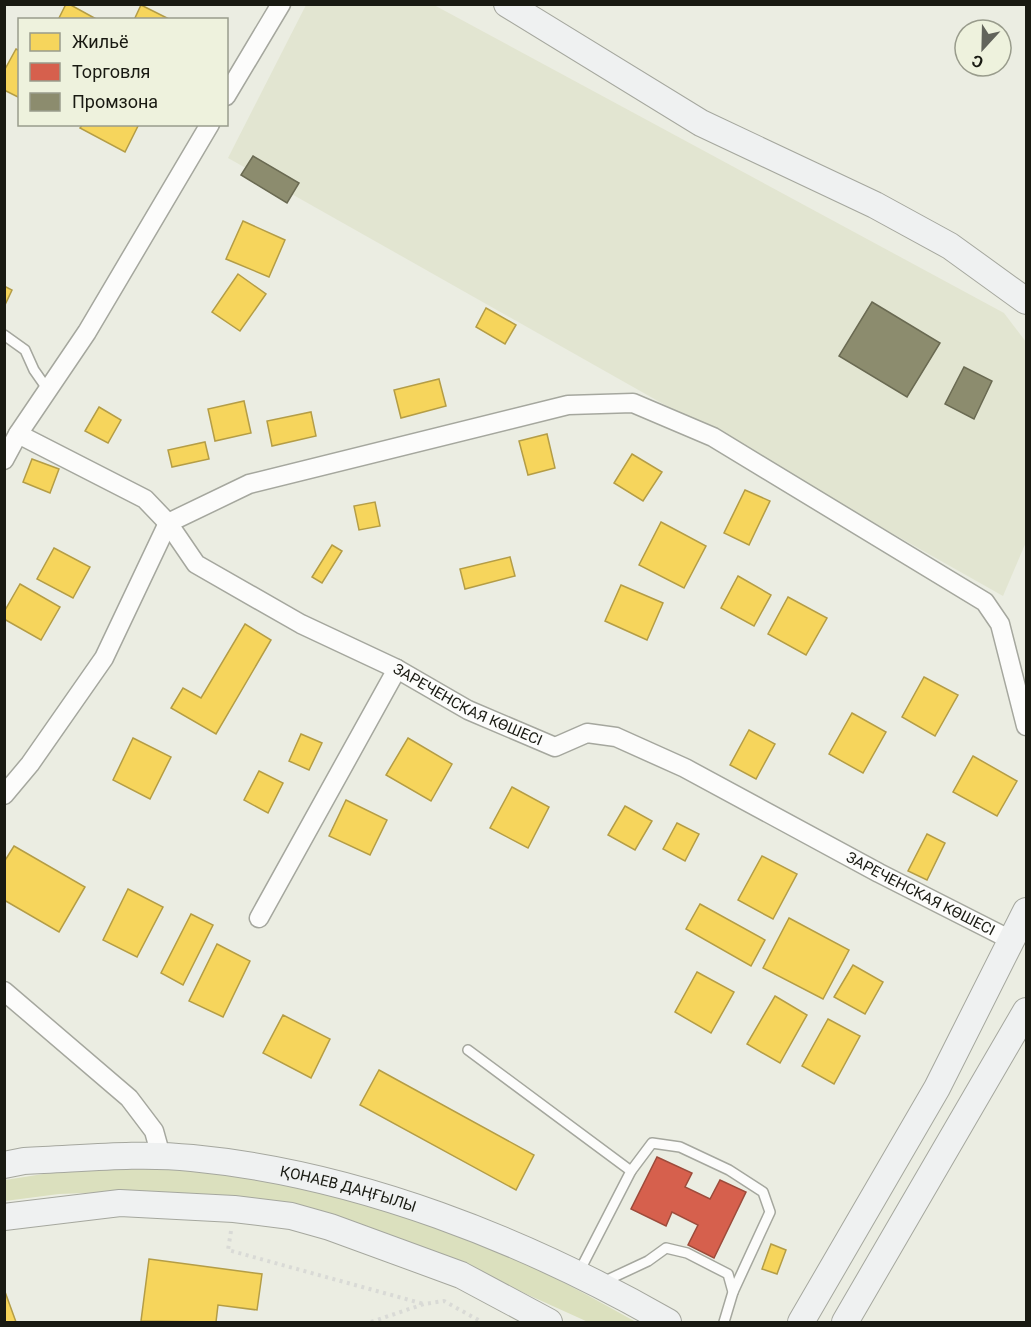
<svg xmlns="http://www.w3.org/2000/svg" width="1031" height="1327" viewBox="0 0 1031 1327" font-family="Roboto,sans-serif">
<style>
.built{fill:#e2e5d1}
.green{fill:#dbe0be}
.homes{fill:#f6d55c;stroke:#b49d46;stroke-width:1.5}
.shops{fill:#d6604d;stroke:#9d4b3b;stroke-width:1.5}
.industry{fill:#8c8c6e;stroke:#6a6a52;stroke-width:1.5}
.lines{fill:none;stroke-linecap:round;stroke-linejoin:round}
.lane-casing{stroke:#a5a79e;stroke-width:12}
.street-casing{stroke:#a5a79e;stroke-width:21}
.secondary-casing{stroke:#a5a79e;stroke-width:28}
.path{stroke:#d9dad6;stroke-width:4;stroke-dasharray:3 4.5;stroke-linecap:butt}
.lane{stroke:#fcfcfb;stroke-width:9}
.street{stroke:#fcfcfb;stroke-width:18}
.secondary{stroke:#eff1f1;stroke-width:26}
.labels{text-anchor:middle;stroke-width:6;stroke-linejoin:round;paint-order:stroke}
.street-label{font-size:15px;fill:#191a12;stroke:#eef2dd}
</style>
<rect width="100%" height="100%" fill="#ebede2"/>
<path class="built" d="M306,5H434L1004,313L1026,342V542L1003,596L228,158Z"/>
<path class="green" d="M137,1168C226,1171 316,1185 401,1213C482,1239 562,1280 636,1322H588L473,1270L139,1191L59,1194L5,1201V1180L56,1172Z"/>
<g class="homes">
<path d="M66,4H69L98,20H58Z"/>
<path d="M141,5L169,19L168,20H134Z"/>
<path d="M16,49L20,51V98L4,90V71Z"/>
<path d="M83,124H139L125,152L80,128Z"/>
<path d="M243,221L285,240L269,277L226,259Z"/>
<path d="M238,274L266,294L240,331L212,312Z"/>
<path d="M4,286L12,290L4,307Z"/>
<path d="M486,308L516,325L505,344L476,327Z"/>
<path d="M439,379L446,406L401,418L394,390Z"/>
<path d="M244,401L251,433L215,441L208,409Z"/>
<path d="M99,407L121,420L108,443L85,431Z"/>
<path d="M311,412L316,436L272,446L267,421Z"/>
<path d="M547,434L555,468L528,475L519,441Z"/>
<path d="M205,442L209,459L172,467L168,450Z"/>
<path d="M632,454L662,472L643,501L614,483Z"/>
<path d="M32,459L59,469L50,493L23,482Z"/>
<path d="M745,490L770,501L749,545L724,533Z"/>
<path d="M375,502L380,526L359,530L354,506Z"/>
<path d="M661,522L706,546L684,588L639,565Z"/>
<path d="M332,545L342,551L322,583L312,577Z"/>
<path d="M54,548L90,567L73,598L37,579Z"/>
<path d="M510,557L515,576L465,589L460,569Z"/>
<path d="M738,576L771,595L754,626L721,608Z"/>
<path d="M20,584L60,607L41,640L4,619V612Z"/>
<path d="M621,585L663,603L647,640L605,621Z"/>
<path d="M788,597L827,618L806,655L768,634Z"/>
<path d="M245,624L271,640L216,734L171,708L183,688L201,698Z"/>
<path d="M924,677L958,695L935,736L902,717Z"/>
<path d="M852,713L886,732L863,773L829,754Z"/>
<path d="M749,730L775,744L756,779L730,765Z"/>
<path d="M301,734L322,743L309,770L289,761Z"/>
<path d="M133,738L171,757L150,799L113,780Z"/>
<path d="M408,738L452,764L431,801L386,775Z"/>
<path d="M973,756L1017,781L997,816L953,792Z"/>
<path d="M259,771L283,783L268,813L244,800Z"/>
<path d="M512,787L549,807L528,848L490,828Z"/>
<path d="M346,800L387,820L370,855L329,836Z"/>
<path d="M625,806L652,821L635,850L608,835Z"/>
<path d="M677,823L699,834L685,861L663,849Z"/>
<path d="M927,834L945,843L927,880L908,871Z"/>
<path d="M14,846L85,887L59,932L4,900V862Z"/>
<path d="M762,856L797,874L773,919L738,900Z"/>
<path d="M128,889L163,907L137,957L103,940Z"/>
<path d="M700,904L765,940L751,966L686,929Z"/>
<path d="M191,914L213,925L183,985L161,973Z"/>
<path d="M789,918L849,950L823,999L763,968Z"/>
<path d="M217,944L250,961L223,1017L189,1001Z"/>
<path d="M853,965L883,982L865,1014L834,997Z"/>
<path d="M697,972L734,992L711,1033L675,1012Z"/>
<path d="M775,996L807,1015L780,1063L747,1044Z"/>
<path d="M283,1015L330,1039L311,1078L263,1053Z"/>
<path d="M828,1019L860,1036L834,1084L802,1066Z"/>
<path d="M379,1070L534,1155L516,1190L360,1105Z"/>
<path d="M771,1244L786,1250L777,1274L762,1269Z"/>
<path d="M149,1259L262,1274L257,1310L218,1305L216,1322L141,1321Z"/>
<path d="M4,1289L16,1322H4Z"/>
</g>
<path class="shops" d="M657,1157L692,1173L685,1187L710,1199L720,1180L746,1192L714,1258L688,1245L698,1225L672,1212L666,1226L631,1209Z"/>
<g class="industry">
<path d="M253,156L299,183L287,203L241,175Z"/>
<path d="M872,302L940,343L907,397L839,356Z"/>
<path d="M964,367L992,381L974,419L945,404Z"/>
</g>
<g class="lines">
<defs>
<g id="lane">
<path d="M4,335L25,350L34,370L48,390"/>
<path d="M468,1050L631,1171"/>
<path d="M579,1272L631,1171L652,1143L680,1147L729,1170L763,1192L770,1212L733,1292"/>
<path d="M603,1282L648,1261L666,1248L687,1253L728,1274L733,1292L724,1322"/>
</g>
<g id="street">
<path d="M226,96L281,4"/>
<path id="s1" d="M18,434L145,499L168,523L196,564L301,624L397,669L468,710L555,747L587,733L616,737L685,768L879,873L1011,940"/>
<path d="M4,460L18,434L87,332L210,124"/>
<path d="M4,795L30,764L104,658L168,523L249,484L568,405L633,403L713,437L985,602L1000,624L1026,726"/>
<path d="M259,918L397,669"/>
<path d="M4,991L129,1098L154,1131L161,1156"/>
</g>
<g id="secondary">
<path d="M507,4L701,123L875,205L950,246L1026,301"/>
<path id="s2" d="M4,1165L24,1161C80,1159 137,1152 192,1158C358,1174 525,1240 668,1322"/>
<path d="M4,1217L120,1203L234,1209L291,1216L330,1227L461,1275L549,1322"/>
<path d="M801,1322L937,1088L1026,911"/>
<path d="M845,1322L1026,1011"/>
</g>
</defs>
<use href="#lane" class="lane-casing"/>
<use href="#street" class="street-casing"/>
<use href="#secondary" class="secondary-casing"/>
<g class="path">
<path d="M231,1231L228,1250L424,1304"/>
<path d="M371,1322L424,1304L444,1301L482,1322"/>
</g>
<use href="#lane" class="lane"/>
<use href="#street" class="street"/>
<use href="#secondary" class="secondary"/>
</g>
<g class="labels">
<g class="street-label">
<text dy="5" stroke="none"><textPath href="#s1" startOffset="532">ЗАРЕЧЕНСКАЯ КӨШЕСІ</textPath></text>
<text dy="5" stroke="none"><textPath href="#s1" startOffset="1036">ЗАРЕЧЕНСКАЯ КӨШЕСІ</textPath></text>
<text dy="5" stroke="none"><textPath href="#s2" startOffset="348">ҚОНАЕВ ДАҢҒЫЛЫ</textPath></text>
</g>
</g>
<rect width="1031" height="1327" fill="none" stroke="#191a12" stroke-width="12"/>
<rect x="18" y="18" width="210" height="108" fill="#eef2dd" stroke="#999c8c" stroke-width="1.5"/>
<rect x="30" y="33" width="30" height="18" fill="#f6d55c" stroke="#999c8c" stroke-width="1.5"/>
<text x="72" y="48" font-size="18" fill="#191a12">Жильё</text>
<rect x="30" y="63" width="30" height="18" fill="#d6604d" stroke="#999c8c" stroke-width="1.5"/>
<text x="72" y="78" font-size="18" fill="#191a12">Торговля</text>
<rect x="30" y="93" width="30" height="18" fill="#8c8c6e" stroke="#999c8c" stroke-width="1.5"/>
<text x="72" y="108" font-size="18" fill="#191a12">Промзона</text>
<g transform="translate(983 48) rotate(202)"><circle r="28" fill="#eef2dd" stroke="#999c8c" stroke-width="1.5"/>
<path d="M0-4.5L10 22L0 15L-10 22Z" fill="#62645b"/>
<text y="-9" font-size="16" font-weight="bold" text-anchor="middle" fill="#191a12">С</text>
</g>
</svg>
